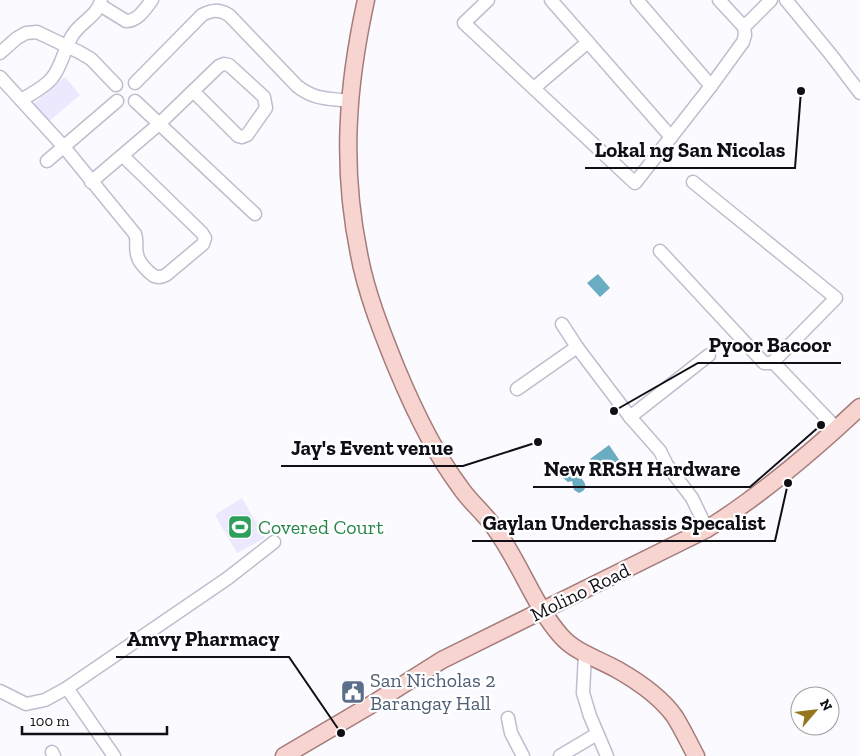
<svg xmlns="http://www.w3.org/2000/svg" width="860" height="756" viewBox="0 0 860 756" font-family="'Zilla Slab',serif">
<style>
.green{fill:#ece8fd}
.water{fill:#6aadc3}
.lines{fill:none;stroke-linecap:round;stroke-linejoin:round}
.minor-casing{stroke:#c0bdce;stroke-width:15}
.major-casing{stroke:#a47c7a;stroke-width:19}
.minor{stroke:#fff;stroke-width:12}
.major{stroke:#f8d4d0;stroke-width:16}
.labels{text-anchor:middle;stroke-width:4.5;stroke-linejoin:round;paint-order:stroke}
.leisure-label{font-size:20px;fill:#27864d;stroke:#fff;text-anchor:start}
.street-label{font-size:20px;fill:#100f15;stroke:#fff}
.service-label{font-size:20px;fill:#4e5e75;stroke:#fff;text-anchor:start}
.leader{fill:none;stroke:#100f15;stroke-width:2}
.callout-dot{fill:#100f15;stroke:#fff;stroke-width:2}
.callout-label{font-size:21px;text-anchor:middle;font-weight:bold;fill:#100f15;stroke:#fff;stroke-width:4.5;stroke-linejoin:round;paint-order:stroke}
</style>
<rect width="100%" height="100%" fill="#fbfafe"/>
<g class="green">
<path d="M65,77L80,95L47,123L32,105Z"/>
<path d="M242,498L265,538L237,553L215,515Z"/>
</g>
<g class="water">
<path d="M598,274L610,288L600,297L587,283Z"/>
<path d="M609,445L622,464L603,478L590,459Z"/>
<path d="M571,468L576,473L577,478L582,479C587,485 587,490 579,493L574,490L572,481L568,482L563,478V474L566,470Z"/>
</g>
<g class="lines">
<defs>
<g id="minor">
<path d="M488,0L464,23L635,183L711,86L743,42L745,35L744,27L771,0"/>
<path d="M551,0L671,137"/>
<path d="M637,0L711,86"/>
<path d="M719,0L744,27"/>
<path d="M786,0L832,56L860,93"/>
<path d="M100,5L126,21C138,21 145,9 152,0"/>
<path d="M0,53L17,38L26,33L37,32L79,52L91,59L116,85"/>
<path d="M0,77L64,147L135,234C138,241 135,247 137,254C138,262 148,272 154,276C159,278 162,277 166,275L203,244L205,238L202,233L123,156"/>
<path d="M135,83L202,15C212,10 218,9 229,15L297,86C315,100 327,98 349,101"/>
<path d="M534,88L588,42"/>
<path d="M21,100C31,94 45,87 52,78C62,66 64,49 72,36C80,22 98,16 101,0"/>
<path d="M135,101L255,214"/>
<path d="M47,161L117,101"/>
<path d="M91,182L159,124L219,66L224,64L229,65L264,97L266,108L247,135L242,137L238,136L193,91"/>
<path d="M660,251L764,363H770L773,362L836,298L693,182"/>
<path d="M562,324L577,347L630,417L660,451L667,465L692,498L707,529"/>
<path d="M773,362L837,429"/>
<path d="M517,389L577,347"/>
<path d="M630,417L709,355"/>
<path d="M585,654L583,693L590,716L607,756"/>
<path d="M67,688L114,756"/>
<path d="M0,691L26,704L45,700L67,688L228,578L274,542"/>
<path d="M508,718L511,733L523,756"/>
<path d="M52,752L54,756"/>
<path d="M560,756L597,734"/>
</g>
<g id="major">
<path d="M366,0C347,86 341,166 359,254C366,292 381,330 396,367C413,408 433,451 460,487C470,502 484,513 494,527C520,562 533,604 561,636C576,653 599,659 618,670C639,682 661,697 675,717C683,730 689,743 696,756"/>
<path d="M284,756L374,703L442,660L707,529C763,494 812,452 860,407"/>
</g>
</defs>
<use href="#minor" class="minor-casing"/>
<use href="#major" class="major-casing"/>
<use href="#minor" class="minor"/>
<use href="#major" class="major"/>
</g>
<defs>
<symbol id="stadium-square" viewBox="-11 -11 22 22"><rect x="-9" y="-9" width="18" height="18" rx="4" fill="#2e9e5b" stroke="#fff"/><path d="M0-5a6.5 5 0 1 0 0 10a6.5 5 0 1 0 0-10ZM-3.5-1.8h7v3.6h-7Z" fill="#fff"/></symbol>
<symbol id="civic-square" viewBox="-11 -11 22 22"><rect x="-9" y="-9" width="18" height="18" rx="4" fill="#5c6f8a" stroke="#fff"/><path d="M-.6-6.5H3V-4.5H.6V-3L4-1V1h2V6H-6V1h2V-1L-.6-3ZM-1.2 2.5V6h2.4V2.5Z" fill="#fff"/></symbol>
</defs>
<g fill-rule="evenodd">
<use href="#stadium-square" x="226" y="513" width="28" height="28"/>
<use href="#civic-square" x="339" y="678" width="28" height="28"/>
</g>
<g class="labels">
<g class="leisure-label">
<text x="258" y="534">Covered Court</text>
</g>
<g class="street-label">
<text transform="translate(580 592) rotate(-26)" y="7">Molino Road</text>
</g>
<g class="service-label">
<text x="370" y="687">San Nicholas 2<tspan x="370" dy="23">Barangay Hall</tspan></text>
</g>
</g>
<path class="leader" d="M801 91L795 168H585M614 411L698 363H841M538 442L463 466H281M821 425L750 487H533M788 483L775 541H472M341 733L289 657H116"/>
<g class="callout-dot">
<circle cx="801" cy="91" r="5"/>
<circle cx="614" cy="411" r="5"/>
<circle cx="538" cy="442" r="5"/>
<circle cx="821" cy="425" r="5"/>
<circle cx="788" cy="483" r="5"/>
<circle cx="341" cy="733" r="5"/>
</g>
<g class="callout-label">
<text x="690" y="157">Lokal ng San Nicolas</text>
<text x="770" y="352">Pyoor Bacoor</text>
<text x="372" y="455">Jay's Event venue</text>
<text x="642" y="476">New RRSH Hardware</text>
<text x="624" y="530">Gaylan Underchassis Specalist</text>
<text x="203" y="646">Amvy Pharmacy</text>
</g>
<g transform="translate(815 711) rotate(62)"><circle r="24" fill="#ffffff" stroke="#9f9fa1"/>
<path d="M0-4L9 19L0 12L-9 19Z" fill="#95751d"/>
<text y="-8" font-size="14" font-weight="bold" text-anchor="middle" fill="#100f15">N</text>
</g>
<path d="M22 726v8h145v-8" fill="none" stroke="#100f15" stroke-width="2.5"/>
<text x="30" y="726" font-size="15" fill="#100f15" stroke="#ffffff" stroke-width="4" paint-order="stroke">100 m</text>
</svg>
